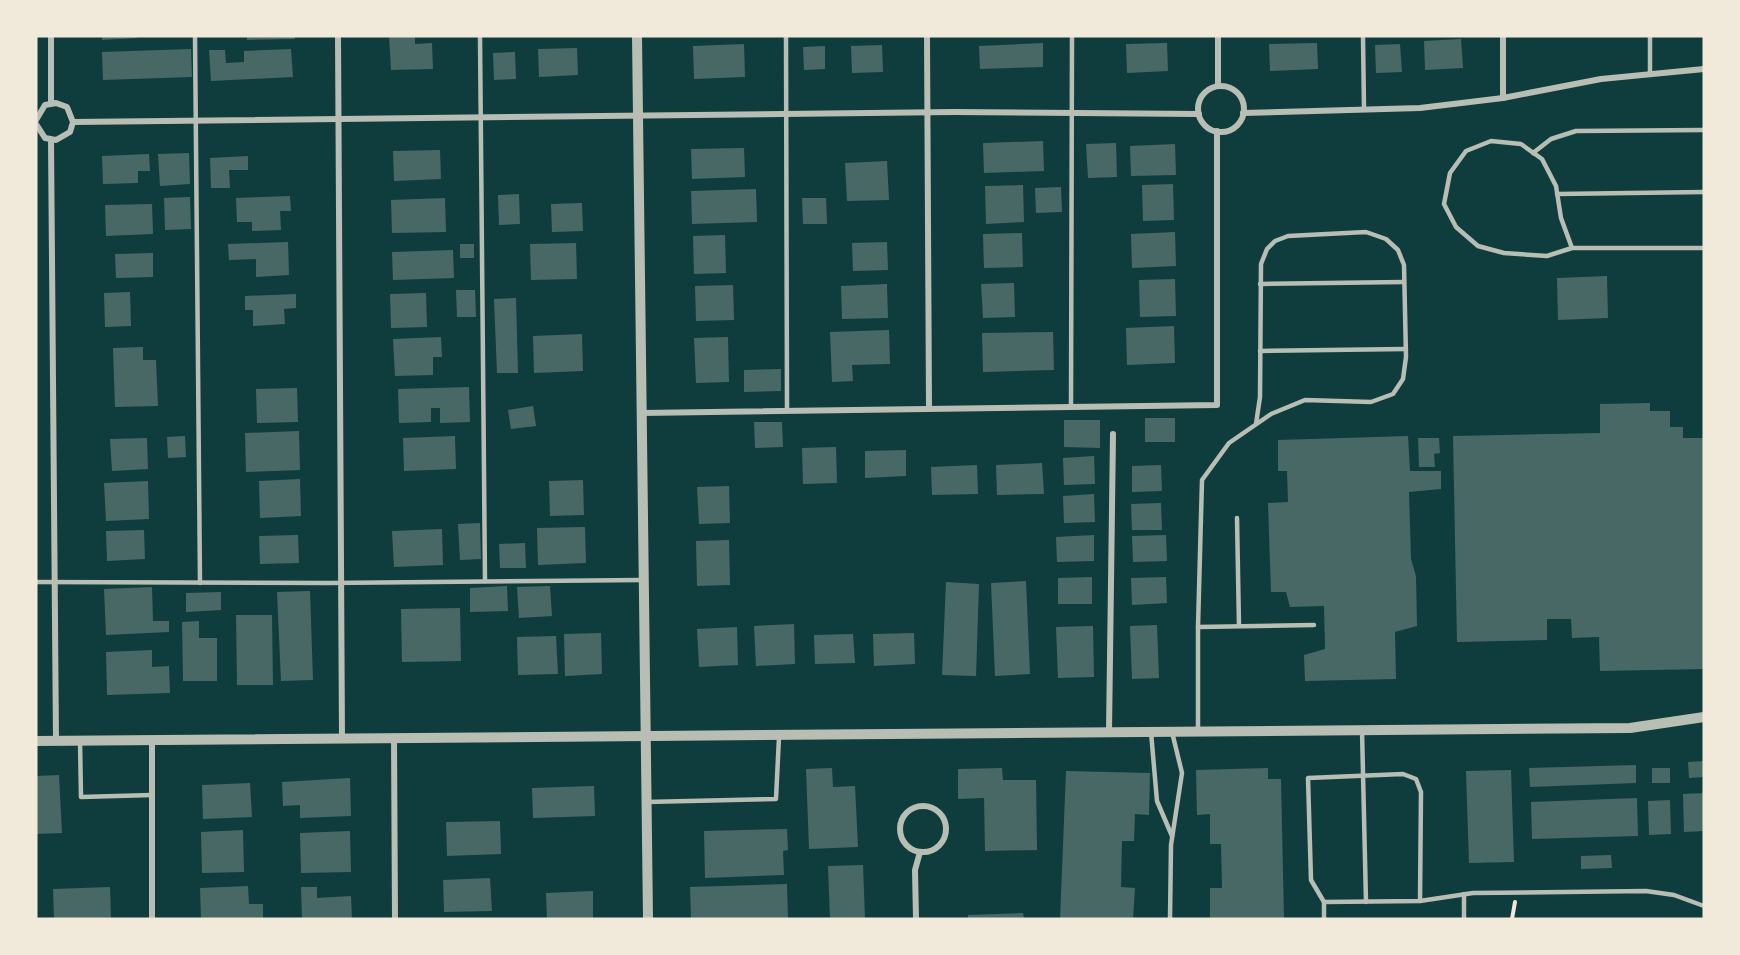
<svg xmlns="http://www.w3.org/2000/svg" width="1740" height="955" viewBox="0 0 1740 955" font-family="'Roboto Condensed',sans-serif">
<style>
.building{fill:#486865}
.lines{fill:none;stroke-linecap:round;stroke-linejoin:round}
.path{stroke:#f1e9da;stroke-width:4}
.service{stroke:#b8beb3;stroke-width:4.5}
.minor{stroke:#b8beb3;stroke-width:6}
.tertiary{stroke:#b8beb3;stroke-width:10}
</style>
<rect width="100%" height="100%" fill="#0f3d3e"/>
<g class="building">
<path d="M102,36H137V38L102,40Z"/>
<path d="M247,36H295V39L247,40Z"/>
<path d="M389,36H415V44L432,43L433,69L391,70Z"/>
<path d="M1461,39L1463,68L1425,70L1424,41Z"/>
<path d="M1043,43V67L980,69L979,46Z"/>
<path d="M1167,43L1168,71L1127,73L1126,44Z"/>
<path d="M1317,43L1318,69L1270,71L1269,44Z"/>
<path d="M744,44L745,77L694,79L693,46Z"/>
<path d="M1400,44L1402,72L1376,73L1375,45Z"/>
<path d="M882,45L883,72L852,73L851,46Z"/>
<path d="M825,46V69L804,70L803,47Z"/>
<path d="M577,48L578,75L539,77L538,49Z"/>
<path d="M191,49L192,77L103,80L102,52Z"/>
<path d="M291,49L293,77L211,81L209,50H225L226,63L244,62V51Z"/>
<path d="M515,52L516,79L494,80L493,53Z"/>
<path d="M1043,141L1044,171L984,173L983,143Z"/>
<path d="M1116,143L1117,177L1088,178L1086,144Z"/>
<path d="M1175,144L1176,175L1131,176L1130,146Z"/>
<path d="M744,148L745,177L692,179L691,149Z"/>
<path d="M440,150L441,179L394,181L393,151Z"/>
<path d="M189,153L190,184L160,186L158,154Z"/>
<path d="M149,154L150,171H138V183L103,184L102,156Z"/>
<path d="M248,156V170H229L230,188H211L210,158Z"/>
<path d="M887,161L889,200L847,201L845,163Z"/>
<path d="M1173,184L1174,220L1143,221L1142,185Z"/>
<path d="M1023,185L1024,222L986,224L985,186Z"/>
<path d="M1061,187L1062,212L1036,213L1035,188Z"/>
<path d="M756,189L757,222L692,224L691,191Z"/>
<path d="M519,194L520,224L499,225L498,195Z"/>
<path d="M290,196L291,211H280L281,230L252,231V222H237L236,198Z"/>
<path d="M190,197L191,229L165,230L164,198Z"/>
<path d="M445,198L446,232L392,233L391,200Z"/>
<path d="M802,198H826L827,224H803Z"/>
<path d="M582,203L583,231L552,232L551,204Z"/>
<path d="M152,204L153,234L106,236L105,205Z"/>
<path d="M1175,232L1176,266L1132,268L1131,234Z"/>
<path d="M1022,233L1023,267L984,268L983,234Z"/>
<path d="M725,235L726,273L694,274L693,236Z"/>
<path d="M288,242L289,275L256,277V259L229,260L228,244Z"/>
<path d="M887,242L888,270L853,271L852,243Z"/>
<path d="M576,243L577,279L531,280L530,244Z"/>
<rect x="460" y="244" width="14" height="14"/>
<path d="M453,250L454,278L393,280L392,252Z"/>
<path d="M153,253V277L116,278L115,254Z"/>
<path d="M1607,276L1608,318L1558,320L1557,278Z"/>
<path d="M1175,279L1176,316L1140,317L1139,280Z"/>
<path d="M1014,283L1015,317L983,318L981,284Z"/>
<path d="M887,284L888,318L842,319L841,286Z"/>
<path d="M733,285L734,320L696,321L695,286Z"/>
<path d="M456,290H475L476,317H457Z"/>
<path d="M130,292L131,326L105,327L104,293Z"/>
<path d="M426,293L427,327L391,328L390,294Z"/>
<path d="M296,294V308L284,309L285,324L253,326V310H245V296Z"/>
<path d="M516,298L518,373H497L494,299Z"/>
<path d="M1174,326L1175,363L1127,365L1126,328Z"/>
<path d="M889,330L890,364L852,365L853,381L832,382L830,332Z"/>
<path d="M1053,332L1054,370L983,372L982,333Z"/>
<path d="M582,334L583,371L534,373L533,336Z"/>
<path d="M441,337L442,357H433V375L395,376L393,339Z"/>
<path d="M728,337L729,382L696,383L694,338Z"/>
<path d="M143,347V360H156L158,406L115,407L113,348Z"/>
<path d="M781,369V391L744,392V370Z"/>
<path d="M469,387L470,422L440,423V408H431V422L399,423L398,389Z"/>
<path d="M297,388L298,422L257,423L256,389Z"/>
<path d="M1650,403V411H1670V427H1683V438H1704V669L1600,671L1599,637L1572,638L1571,619H1547V640L1457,642L1453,436L1600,433V404Z"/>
<path d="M533,406L536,426L511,429L508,410Z"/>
<rect x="1145" y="418" width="30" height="24"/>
<path d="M1064,420H1100V448L1064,447Z"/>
<path d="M754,422H782L783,447L755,448Z"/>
<path d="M299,431L300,470L246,472L245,433Z"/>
<path d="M185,436L186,457L168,458L167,437Z"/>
<path d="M455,436L456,469L404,471L403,438Z"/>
<path d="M1408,436L1410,471H1441V489L1409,492L1411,559L1416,576L1417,626L1395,632L1396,679L1305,681L1304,655L1325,649L1324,606L1290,607L1286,592H1271L1268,503L1288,502L1287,471H1278V440Z"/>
<path d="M147,438L148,469L112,471L110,439Z"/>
<path d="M1418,438H1439L1440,453L1434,454L1435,467H1419Z"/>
<path d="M836,447L837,483L803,484L802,448Z"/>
<path d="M906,450V476L865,478V451Z"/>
<path d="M1094,456L1095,484L1064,485L1063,458Z"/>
<path d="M1042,463L1044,494L997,495L996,465Z"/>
<path d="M977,465L978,494L932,495L931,467Z"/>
<path d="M1161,465L1162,491L1132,492V466Z"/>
<path d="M300,479L301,516L260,518L259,481Z"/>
<path d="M583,480L584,515L550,516L549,481Z"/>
<path d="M148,481L149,519L106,521L104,483Z"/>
<path d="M729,486L730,523L699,524L697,487Z"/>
<path d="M1094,494L1095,522L1064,523L1063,496Z"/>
<path d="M1161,503L1162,530H1132L1131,504Z"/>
<path d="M480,523L481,559L460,560L458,524Z"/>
<path d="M585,527L586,563L538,565L537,528Z"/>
<path d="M442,529L443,565L394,567L392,531Z"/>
<path d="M144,530L145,559L107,561L106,531Z"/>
<path d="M298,535L299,563L260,564L259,536Z"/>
<path d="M1094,535V561L1057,562L1056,537Z"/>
<path d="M1166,535L1167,561L1133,562L1132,536Z"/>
<path d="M729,540L730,585L697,586L696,541Z"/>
<path d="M525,543L526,568H500L499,544Z"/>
<path d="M1092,577V604H1058V578Z"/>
<path d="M1166,577L1167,603L1132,605L1131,578Z"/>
<path d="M1026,581L1030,674L995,676L991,583Z"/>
<path d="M946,582L979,584L976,676L942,675Z"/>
<path d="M507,586L508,611L470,612V588Z"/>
<path d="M550,586L552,616L519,618L517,587Z"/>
<path d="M152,587L153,621H169V632L106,635L104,589Z"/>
<path d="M310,591L313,680L281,681L277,592Z"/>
<path d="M221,592V610L186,612V593Z"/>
<path d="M460,608L461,661L402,662L401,609Z"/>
<path d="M236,615H272L273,685H237Z"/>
<path d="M199,621V638H217V681H183L182,622Z"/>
<path d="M794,624L795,664L756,666L754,626Z"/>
<path d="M1157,625L1159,678L1132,679L1130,626Z"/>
<path d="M1093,626L1094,677L1058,678L1056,627Z"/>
<path d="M737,627L738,665L699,667L697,629Z"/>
<path d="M601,633L602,674L565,676L564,634Z"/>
<path d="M914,633L915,664L874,666L873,634Z"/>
<path d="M853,634L855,663L815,664L814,635Z"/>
<path d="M556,636L558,674L518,675L517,637Z"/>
<path d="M152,650V667L169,666L170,693L107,695L106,652Z"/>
<path d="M1704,761V777L1689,778L1688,762Z"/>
<path d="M1636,765V783L1530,787L1529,768Z"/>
<path d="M832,768L833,787L855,786L858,847L809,849L806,769Z"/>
<path d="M1002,768L1003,780H1036L1037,850L985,851L984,798L958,799V769Z"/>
<path d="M1268,768V779H1281L1284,919H1210V888H1222L1221,844H1210V814L1197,815L1196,770Z"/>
<rect x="1652" y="768" width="18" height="15"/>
<path d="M1511,770L1514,862L1469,863L1466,771Z"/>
<path d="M1066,771L1150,773L1149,815L1135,814L1134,841H1122L1121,887L1135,888L1133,919H1060Z"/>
<path d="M59,775L62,833L36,834V776Z"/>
<path d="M350,778L351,816L300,818V805L283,806L282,782Z"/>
<path d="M250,783L252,817L203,819L202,785Z"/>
<path d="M594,786L595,816L533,818L532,788Z"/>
<path d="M1704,793V831L1684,832L1683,794Z"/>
<path d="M1637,798L1638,836L1532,839L1531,802Z"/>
<path d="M1670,800L1671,834L1649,835L1648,801Z"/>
<path d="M500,821L501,854L447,856L446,822Z"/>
<path d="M787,829L788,850L783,851L784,875L705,878L704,831Z"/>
<path d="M243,830L244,872L202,873L201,832Z"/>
<path d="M350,831L351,872L301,873L300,833Z"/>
<path d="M1611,855L1612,868L1581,869V856Z"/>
<path d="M863,865L865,919H830L828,866Z"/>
<path d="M490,878L492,911L444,912L443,880Z"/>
<path d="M787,884L788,919H691L690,887Z"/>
<path d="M248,886L249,904H263V919H201L200,888Z"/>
<path d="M110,887L111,919H54L53,889Z"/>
<path d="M301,887H317V898L351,896L352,919H302Z"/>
<path d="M593,891V919H547L546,893Z"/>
<path d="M1023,913L1024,919H968V915Z"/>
</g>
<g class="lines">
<path class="path" d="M1512,919L1515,902"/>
<g class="service">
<path d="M195,36L200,583"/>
<path d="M480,36L485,581"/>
<path d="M786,36L787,411"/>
<path d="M1363,36L1364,109"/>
<path d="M1650,36V73"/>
<path d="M1533,153L1551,139L1576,131L1704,130"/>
<path d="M1557,194L1704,192"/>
<path d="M1572,248L1561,218L1556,186L1542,159L1521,144L1491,141L1466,151L1450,173L1444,204L1456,227L1478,246L1504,253L1547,256L1572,248H1704"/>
<path d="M1260,284L1404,282"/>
<path d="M1260,351L1406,349"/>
<path d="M1071,407L1072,36"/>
<path d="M1237,518L1239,626"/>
<path d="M36,582L328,583L642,580"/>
<path d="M1198,627L1202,480L1229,443L1271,414L1305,400L1371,402L1393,394L1403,379L1406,357L1404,265L1398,250L1386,239L1366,232L1288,236L1275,241L1267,249L1261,264L1260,397L1256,424"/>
<path d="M1362,730L1366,902"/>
<path d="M1198,731V627L1314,625"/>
<path d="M1151,732L1157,801L1172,836"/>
<path d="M80,740L81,797L152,795"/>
<path d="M646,802L776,799L779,737"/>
<path d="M1324,902L1311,880L1308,778L1403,774L1416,779L1421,792L1420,901"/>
<path d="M1170,919L1171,845L1182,773L1172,732"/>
<path d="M1324,919V902L1420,901L1473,893L1646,891L1674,895L1704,906"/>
<path d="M1464,919V894"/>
</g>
<g class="minor">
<path d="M51,36V103"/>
<path d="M338,36L342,738"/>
<path d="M927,36L929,409"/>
<path d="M1218,36V86"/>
<circle cx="1221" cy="109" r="23"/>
<path d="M1503,98V36"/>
<path d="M1243,113L1420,108L1503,98L1601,79L1704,69"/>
<path d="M36,120L45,105L56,103L67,107L73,122L70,132L56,140L45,138L36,124"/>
<path d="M73,122L954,112L1199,114"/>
<path d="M51,140L56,741"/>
<path d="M641,413L1217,405V131"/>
<path d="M1109,732L1113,434"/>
<path d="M394,738L395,919"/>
<path d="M152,740V919"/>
<circle cx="923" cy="829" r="23"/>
<path d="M916,919L915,870L920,852"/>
</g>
<g class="tertiary">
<path d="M637,36L648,919"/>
<path d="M36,741L1630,728L1704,717"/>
</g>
</g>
<rect width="1740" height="955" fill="none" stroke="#f1e9da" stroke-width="75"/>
</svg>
